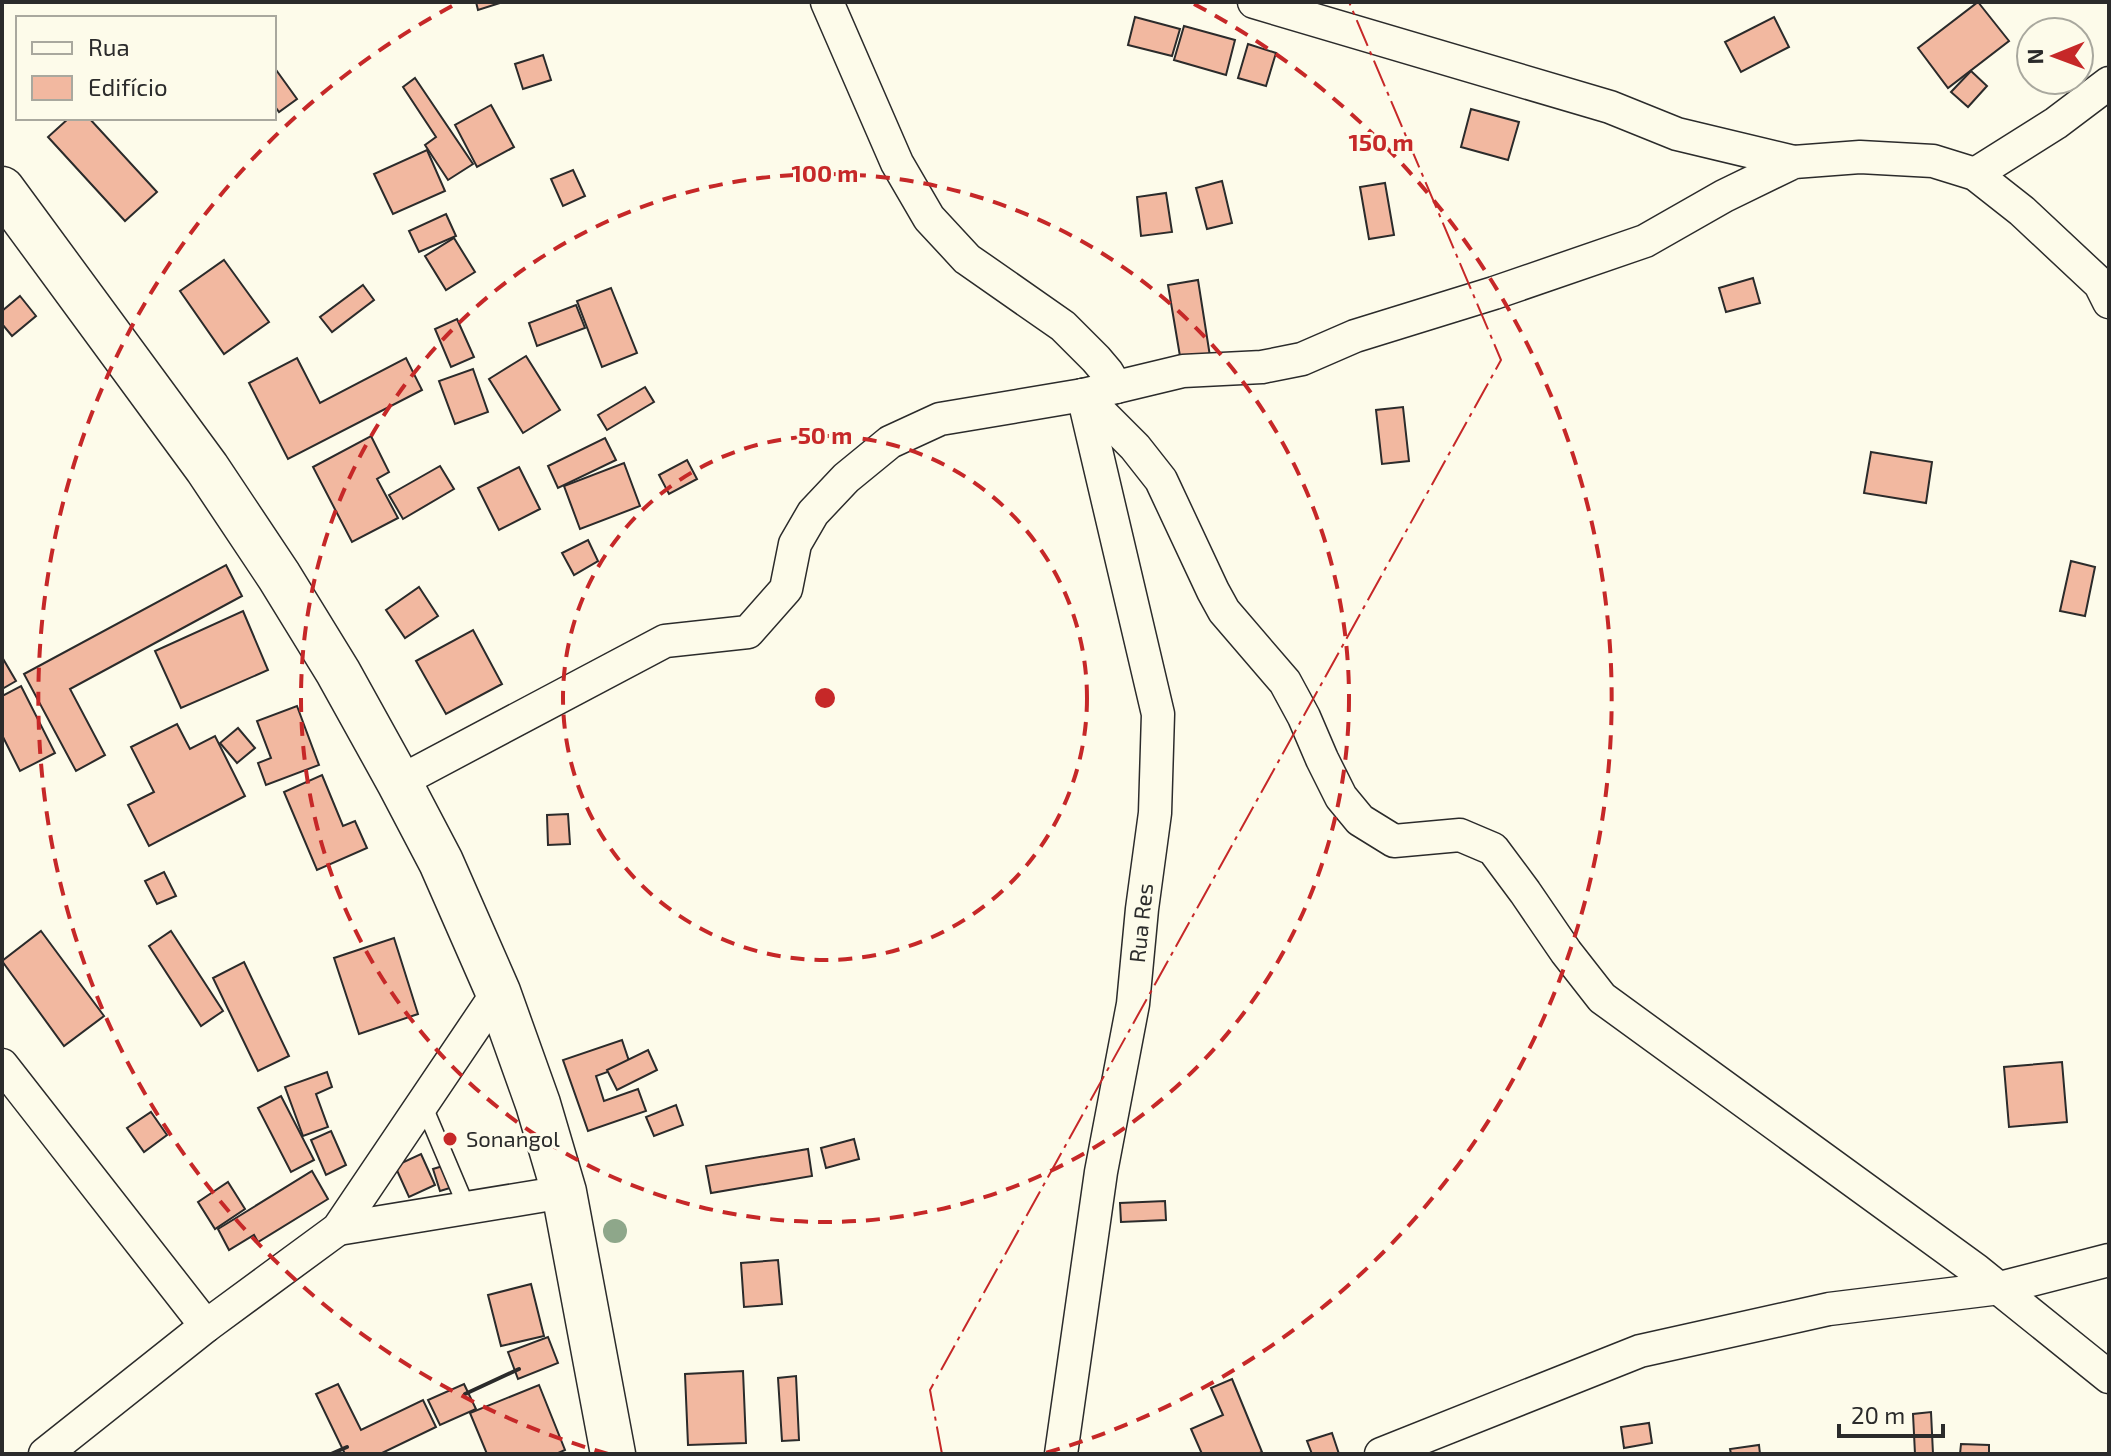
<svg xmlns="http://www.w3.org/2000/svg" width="2111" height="1456" viewBox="0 0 2111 1456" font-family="'Exo 2',sans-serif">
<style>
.building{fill:#f2b8a0;stroke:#2b2b2b;stroke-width:2}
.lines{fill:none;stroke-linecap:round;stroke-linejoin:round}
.service-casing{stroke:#2b2b2b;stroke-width:19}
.minor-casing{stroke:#2b2b2b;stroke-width:35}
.primary-casing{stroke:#2b2b2b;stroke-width:47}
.service{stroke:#fdfbea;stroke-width:16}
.minor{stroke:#fdfbea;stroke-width:32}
.primary{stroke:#fdfbea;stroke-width:44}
.wall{stroke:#2b2b2b;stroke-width:4}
.power{stroke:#c62828;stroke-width:2;stroke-dasharray:28 6 4 6;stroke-linecap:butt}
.tree{fill:#8ea78a}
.ring{fill:none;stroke:#c62828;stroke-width:4;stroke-dasharray:14 10}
.poi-dot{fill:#c62828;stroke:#fdfbea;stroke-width:3}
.labels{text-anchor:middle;stroke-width:6;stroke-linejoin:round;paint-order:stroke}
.street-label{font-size:22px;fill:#2b2b2b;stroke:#fdfbea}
.poi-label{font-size:22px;fill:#2b2b2b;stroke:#fdfbea;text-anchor:start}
.centre{fill:#c62828;stroke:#fdfbea;stroke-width:4}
.ring-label{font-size:24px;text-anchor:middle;font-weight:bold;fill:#c62828;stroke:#fdfbea;stroke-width:6;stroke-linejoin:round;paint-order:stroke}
</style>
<rect width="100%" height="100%" fill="#fdfbea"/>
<g class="building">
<path d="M476,2H503L478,10Z"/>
<path d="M1978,2L2009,41L1948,88L1918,48Z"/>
<path d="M1135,17L1180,29L1172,56L1128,45Z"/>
<path d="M1774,17L1789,47L1741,72L1725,42Z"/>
<path d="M1184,26L1235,40L1226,75L1174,60Z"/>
<path d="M1248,44L1276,53L1266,86L1238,78Z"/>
<path d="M543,55L551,80L523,89L515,64Z"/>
<path d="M274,67L297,99L279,112L274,105Z"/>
<path d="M1971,71L1987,86L1968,107L1951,92Z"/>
<path d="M415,78L473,164L448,180L425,145L436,137L403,87Z"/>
<path d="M491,105L514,147L477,167L455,125Z"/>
<path d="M1471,109L1519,122L1508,160L1461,147Z"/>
<path d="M69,118H89L157,192L125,221L48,137Z"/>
<path d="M427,150L445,191L393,214L374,174Z"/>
<path d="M573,170L585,196L563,206L551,179Z"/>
<path d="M1222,181L1232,223L1207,229L1196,188Z"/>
<path d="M1385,183L1394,235L1369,239L1360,187Z"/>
<path d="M1166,193L1172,232L1141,236L1137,197Z"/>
<path d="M446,214L456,236L419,252L409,231Z"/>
<path d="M454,238L475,272L446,290L425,256Z"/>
<path d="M224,260L269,322L224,354L180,291Z"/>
<path d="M1753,278L1760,303L1726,312L1719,288Z"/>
<path d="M1198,280L1212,369L1183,374L1168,285Z"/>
<path d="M363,285L374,300L332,332L320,317Z"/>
<path d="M611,288L637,353L602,367L577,301Z"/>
<path d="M20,296L36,316L12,336L2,324V311Z"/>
<path d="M576,305L585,328L537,346L529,323Z"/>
<path d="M457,319L474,357L451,367L435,329Z"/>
<path d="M526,356L560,410L523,433L489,379Z"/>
<path d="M297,358L320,403L406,358L422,390L288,459L249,383Z"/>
<path d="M473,369L488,412L455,424L439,381Z"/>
<path d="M645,387L654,402L607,430L598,415Z"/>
<path d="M1403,407L1409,461L1382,464L1376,410Z"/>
<path d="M371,436L389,472L377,479L398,518L352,542L313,467Z"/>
<path d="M605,438L616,460L558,488L548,466Z"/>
<path d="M1871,452L1932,462L1926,503L1864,493Z"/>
<path d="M687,460L697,479L669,494L659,475Z"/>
<path d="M624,463L640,506L580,529L564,486Z"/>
<path d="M440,466L454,489L403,519L389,495Z"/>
<path d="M519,467L540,509L499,530L478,488Z"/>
<path d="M588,540L598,561L574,575L562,553Z"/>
<path d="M2071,561L2095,567L2085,616L2060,611Z"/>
<path d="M226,565L242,596L70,689L105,755L76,771L24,674Z"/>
<path d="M419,587L438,616L405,638L386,610Z"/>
<path d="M243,611L268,670L181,708L155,651Z"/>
<path d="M473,630L502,684L446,714L416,661Z"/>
<path d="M2,657L16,681L2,689Z"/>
<path d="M21,686L55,753L20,771L2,735V696Z"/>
<path d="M297,706L319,765L266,785L258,763L271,758L257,721Z"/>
<path d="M177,724L190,749L215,736L245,796L149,846L128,805L154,792L131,747Z"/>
<path d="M238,728L255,748L237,763L220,743Z"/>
<path d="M322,775L343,826L355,821L367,848L317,870L284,792Z"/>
<path d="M568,814L570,844L548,845L547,815Z"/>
<path d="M164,872L176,896L157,904L145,881Z"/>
<path d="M41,931L104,1016L64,1046L2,961Z"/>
<path d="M171,931L223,1011L201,1026L149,946Z"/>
<path d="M394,938L418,1014L359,1034L334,958Z"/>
<path d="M244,962L289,1056L258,1071L213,978Z"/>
<path d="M622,1040L630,1064L596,1076L604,1101L638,1089L646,1111L588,1131L563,1060Z"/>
<path d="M648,1050L657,1070L617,1090L607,1070Z"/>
<path d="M2062,1062L2067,1122L2009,1127L2004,1067Z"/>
<path d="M327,1072L332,1087L316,1094L328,1127L303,1136L285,1087Z"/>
<path d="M281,1096L314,1160L291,1172L258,1108Z"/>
<path d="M676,1105L683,1125L654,1136L646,1117Z"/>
<path d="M151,1112L167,1135L144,1152L127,1128Z"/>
<path d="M331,1131L346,1165L326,1175L311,1140Z"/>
<path d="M854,1139L859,1159L826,1168L821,1148Z"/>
<path d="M808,1149L812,1176L711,1193L706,1166Z"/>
<path d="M421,1154L435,1185L409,1197L395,1166Z"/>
<path d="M456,1162L463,1184L440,1191L433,1169Z"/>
<path d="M312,1171L328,1199L258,1242L254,1235L229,1250L218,1229Z"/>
<path d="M228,1182L245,1209L215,1229L198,1202Z"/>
<path d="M1165,1201L1166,1220L1121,1222L1120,1203Z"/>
<path d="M778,1260L782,1304L744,1307L741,1263Z"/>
<path d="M531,1284L544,1336L501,1346L488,1295Z"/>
<path d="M548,1337L558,1363L518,1379L508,1352Z"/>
<path d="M743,1371L746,1443L688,1445L685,1374Z"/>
<path d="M796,1376L799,1440L782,1441L778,1378Z"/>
<path d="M1232,1379L1262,1452L1257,1454H1202L1191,1429L1223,1415L1211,1388Z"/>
<path d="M338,1384L361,1430L423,1400L436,1427L380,1454H345L316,1394Z"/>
<path d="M464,1384L476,1409L440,1425L428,1400Z"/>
<path d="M539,1385L565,1450L556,1454H487L470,1413Z"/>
<path d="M1931,1412L1933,1454H1915L1913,1414Z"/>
<path d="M1649,1423L1652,1443L1624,1448L1621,1427Z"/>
<path d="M1332,1433L1339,1454H1312L1307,1441Z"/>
<path d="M1961,1444L1989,1445V1454H1960Z"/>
<path d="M1759,1445L1760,1454H1731L1730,1449Z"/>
</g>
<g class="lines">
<defs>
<path id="service" d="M423,1104L467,1208"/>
<g id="minor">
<path d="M827,2L897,163L929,218L967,259L1063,326L1096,359L1107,372L1116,387"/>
<path d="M1254,2L1610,107L1677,134L1794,162"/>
<path d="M1975,174L2056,123L2109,83"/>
<path d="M1083,395L1135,447L1161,480L1213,591L1224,611L1285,682L1304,717L1322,759L1341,797L1360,820L1394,841L1460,835L1493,849L1525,892L1566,952L1602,998L1976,1270L2109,1377"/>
<path d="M399,782L665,641L748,632L786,589L795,544L813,513L846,478L890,442L940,419L1083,395L1183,371L1262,367L1302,359L1355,336L1494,293L1645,241L1724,196L1794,162L1860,157L1933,161L1975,174L2022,211L2100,284L2109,302"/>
<path d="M2,1065L206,1326"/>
<path d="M338,1229L564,1192"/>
<path d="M45,1454L206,1326L338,1229L498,992"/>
<path d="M1061,1454L1101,1172L1133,1004L1142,909L1155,813L1158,714L1083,395"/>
<path d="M1381,1454L1640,1351L1829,1309L2000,1288L2109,1260"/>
</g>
<path id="primary" d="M2,189L207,468L279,576L338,672L399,782L441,862L498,992L538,1104L564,1192L613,1454"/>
</defs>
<use href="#service" class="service-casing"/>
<use href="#minor" class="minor-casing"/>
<use href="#primary" class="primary-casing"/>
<use href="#service" class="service"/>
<use href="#minor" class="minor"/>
<use href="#primary" class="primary"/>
<g class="wall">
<path d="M465,1394L519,1369"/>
<path d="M331,1454L347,1447"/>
</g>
<path class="power" d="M942,1454L930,1390L1501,360L1349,2"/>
</g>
<circle class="tree" cx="615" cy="1231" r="12"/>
<g class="ring">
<circle cx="825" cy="698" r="262"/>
<circle cx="825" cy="698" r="524"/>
<path d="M608 1454A786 786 0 0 1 456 4M1194 4A786 786 0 0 1 1042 1454"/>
</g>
<circle class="poi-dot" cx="450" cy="1139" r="8"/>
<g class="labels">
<g class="street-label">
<text transform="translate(1141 923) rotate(-84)" y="8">Rua Res</text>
</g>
<g class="poi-label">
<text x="466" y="1147">Sonangol</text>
</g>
</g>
<circle cx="825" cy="698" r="12" class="centre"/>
<g class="ring-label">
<text x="1381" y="151">150 m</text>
<text x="825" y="182">100 m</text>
<text x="825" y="444">50 m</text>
</g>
<rect width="2111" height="1456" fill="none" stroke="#2b2b2b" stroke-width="8"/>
<rect x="16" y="16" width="260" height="104" fill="#fdfbea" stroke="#a9a89e" stroke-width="2"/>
<rect x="32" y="42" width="40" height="12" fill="#fdfbea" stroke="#a9a89e" stroke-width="2"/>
<text x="88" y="56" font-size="24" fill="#2b2b2b">Rua</text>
<rect x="32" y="76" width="40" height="24" fill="#f2b8a0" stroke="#a9a89e" stroke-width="2"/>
<text x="88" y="96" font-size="24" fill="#2b2b2b">Edifício</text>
<g transform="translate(2055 56) rotate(269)"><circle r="38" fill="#fdfbea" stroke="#a9a89e" stroke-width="2"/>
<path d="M0-6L14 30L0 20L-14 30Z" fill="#c62828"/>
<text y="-12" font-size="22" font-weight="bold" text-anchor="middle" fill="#2b2b2b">N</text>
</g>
<path d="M1839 1424v12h104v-12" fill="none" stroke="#2b2b2b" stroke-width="4"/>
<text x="1851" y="1424" font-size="24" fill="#2b2b2b" stroke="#fdfbea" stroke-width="6" paint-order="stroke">20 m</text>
</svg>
